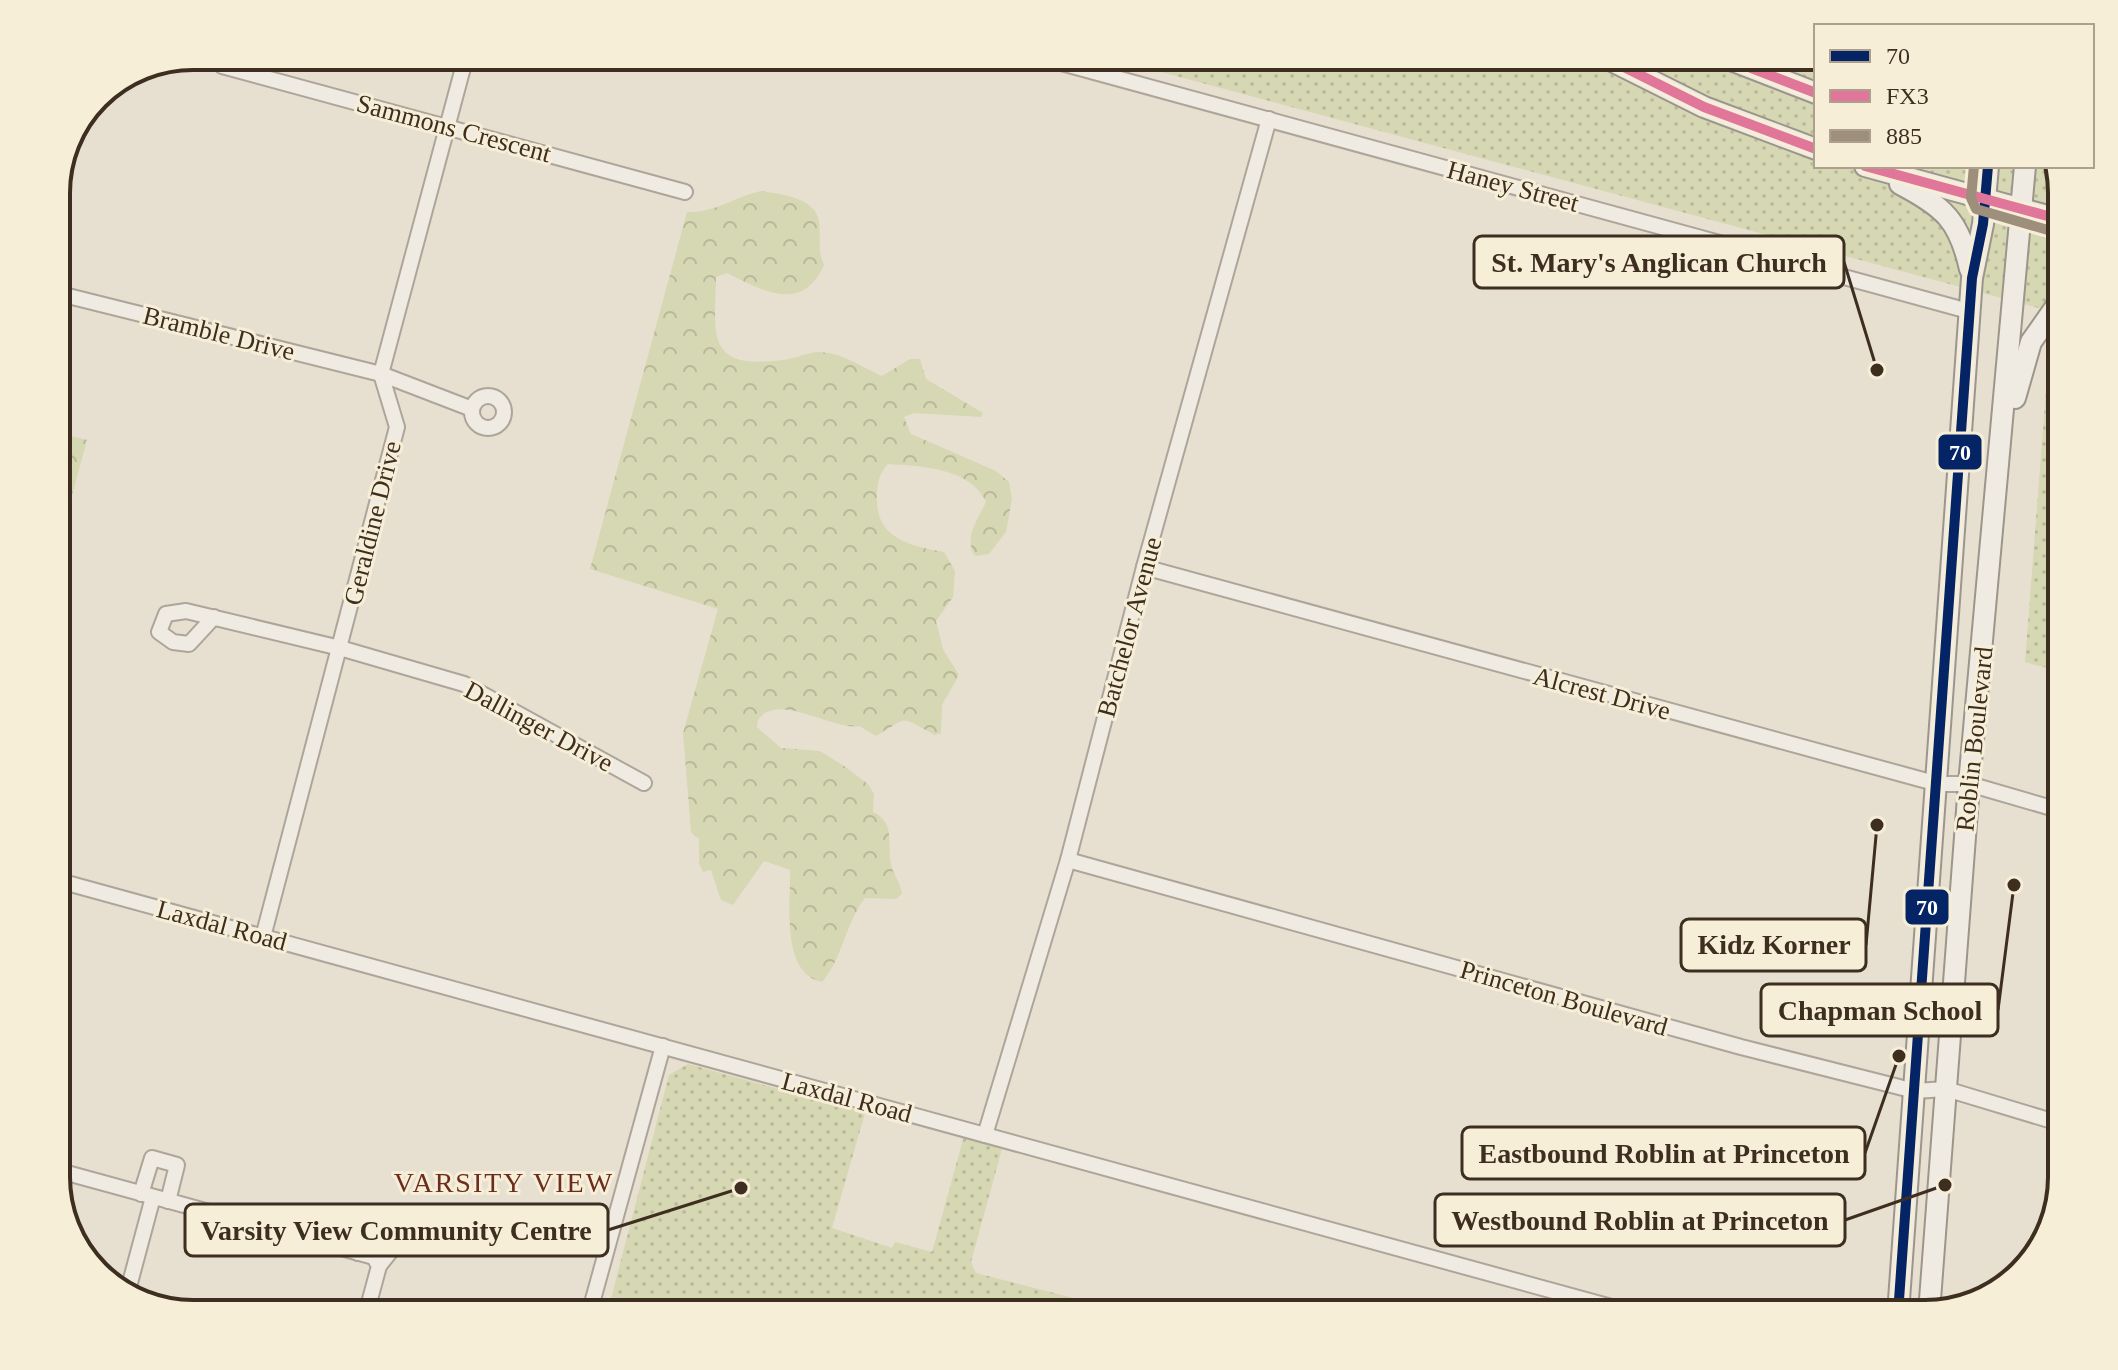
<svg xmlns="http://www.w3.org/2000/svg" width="2118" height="1370" viewBox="0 0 2118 1370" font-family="'Times New Roman',serif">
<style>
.forest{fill:url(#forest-crowns)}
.park{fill:url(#park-dots)}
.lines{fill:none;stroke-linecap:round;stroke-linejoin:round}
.street-casing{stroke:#ada599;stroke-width:18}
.secondary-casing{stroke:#9c958a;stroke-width:24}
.street{stroke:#efebe3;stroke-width:14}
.secondary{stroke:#efebe3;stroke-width:20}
.bus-1-casing{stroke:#f7eed8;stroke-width:16}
.bus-2-casing{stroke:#f7eed8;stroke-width:16}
.bus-3-casing{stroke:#f7eed8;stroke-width:16}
.bus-1{stroke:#052465;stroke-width:10}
.bus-2{stroke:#e07699;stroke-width:10}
.bus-3{stroke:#9e8f7c;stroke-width:10}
.labels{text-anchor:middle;stroke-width:6;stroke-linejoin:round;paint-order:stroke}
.street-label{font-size:26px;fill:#3d2e20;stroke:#f7eed8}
.neighbourhood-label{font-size:28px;letter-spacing:2px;fill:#6b2e1e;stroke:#f7eed8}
.rim{fill:none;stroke:#3d2e20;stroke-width:4}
.leader{fill:none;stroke:#3d2e20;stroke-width:3}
.callout-dot{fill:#3d2e20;stroke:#f7eed8;stroke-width:3}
.callout{fill:#f7eed8;stroke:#3d2e20;stroke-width:3}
.callout-label{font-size:28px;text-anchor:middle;font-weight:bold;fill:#3d2e20}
.line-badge{stroke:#f7eed8;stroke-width:3}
.badge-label{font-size:22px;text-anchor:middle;font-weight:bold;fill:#fff}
</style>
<defs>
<pattern id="forest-crowns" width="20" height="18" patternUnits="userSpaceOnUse" patternTransform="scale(2)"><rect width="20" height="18" fill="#d6d7b3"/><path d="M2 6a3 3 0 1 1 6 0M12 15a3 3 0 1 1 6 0" fill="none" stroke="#b9b99a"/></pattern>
<pattern id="park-dots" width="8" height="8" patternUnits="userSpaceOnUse" patternTransform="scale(2)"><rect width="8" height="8" fill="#d6d7b3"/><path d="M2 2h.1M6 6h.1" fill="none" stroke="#b9b99a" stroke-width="1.8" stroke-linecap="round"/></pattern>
</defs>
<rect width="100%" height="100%" fill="#e7e0d1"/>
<g class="forest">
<path d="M761,191C780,194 815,197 819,221C821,238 817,249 824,265C802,314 763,291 727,273L716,277C715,335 705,370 782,360C794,359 806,353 818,352C841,352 862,367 882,376L910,359H920L926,379L983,413L981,417L914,413L904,417L911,434L996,471L1009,482L1012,499L1006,532L989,554L975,556C963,539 978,519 986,502C971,468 921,466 888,464C880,472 878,481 877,493C874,538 907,545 944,552L955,571L953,597L936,621L943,649L959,675L942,705L941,733L935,735C897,715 910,717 876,736L859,726C832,731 778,691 758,720L757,727L781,748L820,751L844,766L868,784L874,794L873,812C896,822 887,845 891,864C893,875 901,883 902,894L896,899L865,898C845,924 842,960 822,982C780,974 791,901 790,870L764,861L733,905L721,900L711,870L703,872L699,864V839L691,832L683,733L718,609L590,569L687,212C715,213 734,197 761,191Z"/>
<path d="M56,432L87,440L56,554Z"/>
</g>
<g class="park">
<path d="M1816,57V166H2056L2062,185V672L2025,662L2049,352L2061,314L1120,61Z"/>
<path d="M688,1064L865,1113L832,1228L892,1248L895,1242L932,1252L964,1136L1002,1149L971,1262L976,1273L1136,1314H607L669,1075Z"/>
</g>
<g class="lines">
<defs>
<g id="street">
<path d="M1054,61L1972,312"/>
<path d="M222,66L685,192"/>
<path d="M56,293L381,374L472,409"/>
<circle cx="488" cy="412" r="16"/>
<path d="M1144,567L1938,784H1969L2062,811"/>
<path d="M214,617L189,644L173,642L159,632L166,614L186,611L340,648L464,684L644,783"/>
<path d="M1068,860L1741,1047L1915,1091L1946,1089L2062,1124"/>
<path d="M56,880L1637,1314"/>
<path d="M263,937L397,427L381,374L464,64"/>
<path d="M985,1135L1068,860L1144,567L1269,119"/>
<path d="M56,1170L374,1257L379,1266L366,1314"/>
<path d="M141,1194L152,1158L177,1165L168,1201"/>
<path d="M358,1253L370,1227L387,1220L396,1227L399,1241L379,1266"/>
<path d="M127,1294L153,1197"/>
<path d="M589,1314L663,1046"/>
</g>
<g id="secondary">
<path d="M1723,57L1816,93"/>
<path d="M1606,58L1704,107L1816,149"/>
<path d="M1865,166L2062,220"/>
<path d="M1900,184C1944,207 1959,220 1970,269"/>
<path d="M2015,398L2031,342L2062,298"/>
<path d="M1929,1313L1969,784L2025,166"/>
<path d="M1898,1314L1972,278L1983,224L1988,166"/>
</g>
</defs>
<use href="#street" class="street-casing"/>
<use href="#secondary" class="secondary-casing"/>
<use href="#street" class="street"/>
<use href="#secondary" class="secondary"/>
<defs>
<path id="bus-1" d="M1898,1314L1972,278L1983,224L1988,166"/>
<g id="bus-2">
<path d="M1723,57L1816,93"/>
<path d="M1606,58L1704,107L1816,149"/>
<path d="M1865,166L2062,220"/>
</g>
<path id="bus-3" d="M1974,166L1971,198L1976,209L2058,233"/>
</defs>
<use href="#bus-1" class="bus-1-casing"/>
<use href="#bus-2" class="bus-2-casing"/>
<use href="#bus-3" class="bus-3-casing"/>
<use href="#bus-1" class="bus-1"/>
<use href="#bus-2" class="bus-2"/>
<use href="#bus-3" class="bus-3"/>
</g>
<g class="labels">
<g class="street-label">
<text transform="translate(454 128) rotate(15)" y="9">Sammons Crescent</text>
<text transform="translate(1513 186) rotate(15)" y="9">Haney Street</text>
<text transform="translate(219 333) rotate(14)" y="9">Bramble Drive</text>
<text transform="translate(372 523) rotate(-76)" y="9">Geraldine Drive</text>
<text transform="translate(1129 627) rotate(-75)" y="9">Batchelor Avenue</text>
<text transform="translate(1602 693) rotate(15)" y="9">Alcrest Drive</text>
<text transform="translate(539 726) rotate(28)" y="9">Dallinger Drive</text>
<text transform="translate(1974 739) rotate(-84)" y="9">Roblin Boulevard</text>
<text transform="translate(222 925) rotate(15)" y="9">Laxdal Road</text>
<text transform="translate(1564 998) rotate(16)" y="9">Princeton Boulevard</text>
<text transform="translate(847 1097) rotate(15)" y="9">Laxdal Road</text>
</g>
<g class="neighbourhood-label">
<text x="504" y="1192">VARSITY VIEW</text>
</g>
</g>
<path d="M0 0H2118V1370H0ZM193 70H1925A123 123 0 0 1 2048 193V1177A123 123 0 0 1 1925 1300H193A123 123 0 0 1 70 1177V193A123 123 0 0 1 193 70Z" fill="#f7eed8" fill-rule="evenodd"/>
<path class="rim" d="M193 70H1925A123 123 0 0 1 2048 193V1177A123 123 0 0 1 1925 1300H193A123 123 0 0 1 70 1177V193A123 123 0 0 1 193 70Z"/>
<path class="leader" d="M1877 370L1844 262M1877 825L1866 945M2014 885L1998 1010M1899 1056L1865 1153M1945 1185L1845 1220M741 1188L608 1230"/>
<g class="callout-dot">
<circle cx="1877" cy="370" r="8"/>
<circle cx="1877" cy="825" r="8"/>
<circle cx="2014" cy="885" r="8"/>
<circle cx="1899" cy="1056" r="8"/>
<circle cx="1945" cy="1185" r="8"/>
<circle cx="741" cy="1188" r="8"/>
</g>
<g class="callout">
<rect x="1474" y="236" width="370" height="52" rx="8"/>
<rect x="1681" y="919" width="185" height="52" rx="8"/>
<rect x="1761" y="984" width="237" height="52" rx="8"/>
<rect x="1462" y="1127" width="403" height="52" rx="8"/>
<rect x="1435" y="1194" width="410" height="52" rx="8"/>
<rect x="185" y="1204" width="423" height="52" rx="8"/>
</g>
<g class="callout-label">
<text x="1659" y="272">St. Mary's Anglican Church</text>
<text x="1774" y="954">Kidz Korner</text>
<text x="1880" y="1020">Chapman School</text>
<text x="1664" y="1163">Eastbound Roblin at Princeton</text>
<text x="1640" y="1230">Westbound Roblin at Princeton</text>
<text x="396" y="1240">Varsity View Community Centre</text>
</g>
<g class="line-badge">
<rect x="1937" y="433" width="46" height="38" rx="8" fill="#052465"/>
<rect x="1904" y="888" width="46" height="38" rx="8" fill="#052465"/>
</g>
<g class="badge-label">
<text x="1960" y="460">70</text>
<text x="1927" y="915">70</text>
</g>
<rect x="1814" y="24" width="280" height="144" fill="#f7eed8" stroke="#ada18e" stroke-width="2"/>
<rect x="1830" y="50" width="40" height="12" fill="#052465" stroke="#ada18e" stroke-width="2"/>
<text x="1886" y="64" font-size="24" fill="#3d2e20">70</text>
<rect x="1830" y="90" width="40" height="12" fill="#e07699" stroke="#ada18e" stroke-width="2"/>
<text x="1886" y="104" font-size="24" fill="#3d2e20">FX3</text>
<rect x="1830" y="130" width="40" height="12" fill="#9e8f7c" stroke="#ada18e" stroke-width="2"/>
<text x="1886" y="144" font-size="24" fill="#3d2e20">885</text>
</svg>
